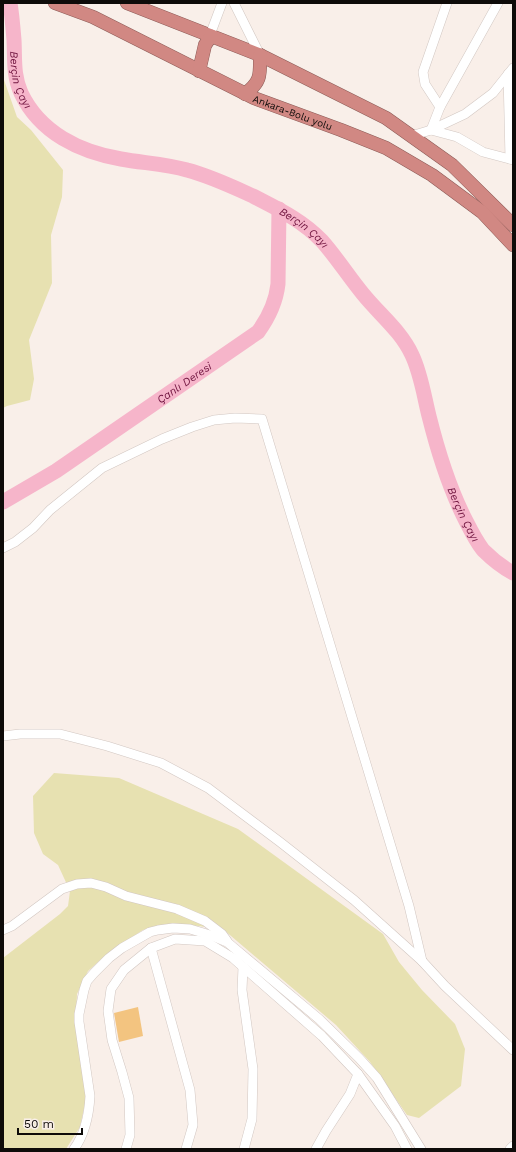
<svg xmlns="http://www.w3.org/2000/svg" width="516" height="1152" viewBox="0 0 516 1152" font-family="'Work Sans',sans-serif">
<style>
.green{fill:#e7e1b1}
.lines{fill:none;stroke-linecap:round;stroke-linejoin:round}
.river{stroke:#f6b5ca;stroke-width:15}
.building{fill:#f3c480}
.minor-casing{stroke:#d2c7c2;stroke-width:10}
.highway-casing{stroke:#8d5c58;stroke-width:14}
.minor{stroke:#fff;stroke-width:9}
.highway{stroke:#d18883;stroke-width:13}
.labels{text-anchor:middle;stroke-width:3;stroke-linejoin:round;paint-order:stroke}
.street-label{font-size:10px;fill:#0e0b09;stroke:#f9efe9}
.water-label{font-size:11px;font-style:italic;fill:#70143f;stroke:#f9efe9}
</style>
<rect width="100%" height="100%" fill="#f9efe9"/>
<g class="green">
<path d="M3,77L17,117L31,130L63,170L62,197L51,235L52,283L29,340L34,379L30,400L7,406L3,408Z"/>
<path d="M54,773L119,778L238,829L383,934L399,962L422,990L455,1024L465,1049L461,1086L419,1118L407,1115L370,1062L336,1025L224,930L199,926L167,924L143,930L108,953L88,971L77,994L76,1018L86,1099L80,1127L66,1149H3V958L60,914L68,906L70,891L58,865L43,854L34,833L33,796Z"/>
</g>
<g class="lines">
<g class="river">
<path id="s1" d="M10,3C12,15 13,28 14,40C15,59 13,75 21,93C40,133 80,152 121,159C143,163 166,164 187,170C210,176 231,186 253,196C278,209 302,220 322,241C337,258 349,277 363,294C380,315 401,331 412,355C421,374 424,396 429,416C438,452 449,488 466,521C471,531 476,541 483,550C492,559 502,567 513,573"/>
<path id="s2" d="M3,502L56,471L258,332C269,317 276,302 278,284L279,209"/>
</g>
</g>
<path class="building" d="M138,1007L143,1036L119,1042L114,1013Z"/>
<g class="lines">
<defs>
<g id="minor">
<path d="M234,3L260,55"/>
<path d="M210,35L222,3"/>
<path d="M508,74L510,159"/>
<path d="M440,107L498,3"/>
<path d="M431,130L440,107L425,84L423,72L447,3"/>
<path d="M431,130L465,114L493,93L513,68"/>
<path d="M411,136L431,130L457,137L483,152L513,160"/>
<path d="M3,548L15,542L33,528L50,510L102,468L162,439L192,427L214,420L235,418L262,419L409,906L422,961"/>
<path d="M3,736L20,734H60L107,746L161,763L208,788L280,842L354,900L422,961L445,986L513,1050"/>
<path d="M3,930L12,926L62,889L77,884L91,883L106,887L126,896L177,909L205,921L222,934L227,941"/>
<path d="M151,948L190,1090L193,1125L186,1149"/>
<path d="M243,967L242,990L253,1069L252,1119L244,1149"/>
<path d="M74,1149C85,1134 89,1114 90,1096L79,1022V1014L84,990L87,981L94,973L109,958L122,948L150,932L158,930L173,928L190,929L210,935L227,942L319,1019L359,1058L377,1078L421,1149"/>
<path d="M126,1149L130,1135L129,1098L122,1072L112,1040L108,1011L111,989L124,970L151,948L175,939L205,941L233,958L322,1036L358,1074L395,1126L407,1149"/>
<path d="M316,1149L326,1131L350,1094L358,1074"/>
<path d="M510,1149L513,1146"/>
</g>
<g id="highway">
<path id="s3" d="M55,3L93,17L254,98L341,130L386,148L432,175L482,212L513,245"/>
<path d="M127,3L260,55L386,118L452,165L513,225"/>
<path d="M199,71L205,45L211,36"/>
<path d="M245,94C262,81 260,74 260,55"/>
</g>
</defs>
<use href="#minor" class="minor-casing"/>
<use href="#highway" class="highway-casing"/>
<use href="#minor" class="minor"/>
<use href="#highway" class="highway"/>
</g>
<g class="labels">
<g class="street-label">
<text dy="4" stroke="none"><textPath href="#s3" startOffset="262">Ankara-Bolu yolu</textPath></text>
</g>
<g class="water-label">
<text dy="4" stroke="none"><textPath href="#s1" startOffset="78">Berçin Çayı</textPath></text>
<text dy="4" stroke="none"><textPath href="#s1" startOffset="414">Berçin Çayı</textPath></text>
<text dy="4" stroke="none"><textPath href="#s2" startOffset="217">Çanlı Deresi</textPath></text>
<text dy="4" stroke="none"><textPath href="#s1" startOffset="750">Berçin Çayı</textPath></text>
</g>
</g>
<rect width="516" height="1152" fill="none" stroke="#0e0b09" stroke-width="8"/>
<path d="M18 1128v6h64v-6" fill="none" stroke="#0e0b09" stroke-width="2"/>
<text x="24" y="1128" font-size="12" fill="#0e0b09" stroke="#f9efe9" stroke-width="3" paint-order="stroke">50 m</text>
</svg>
